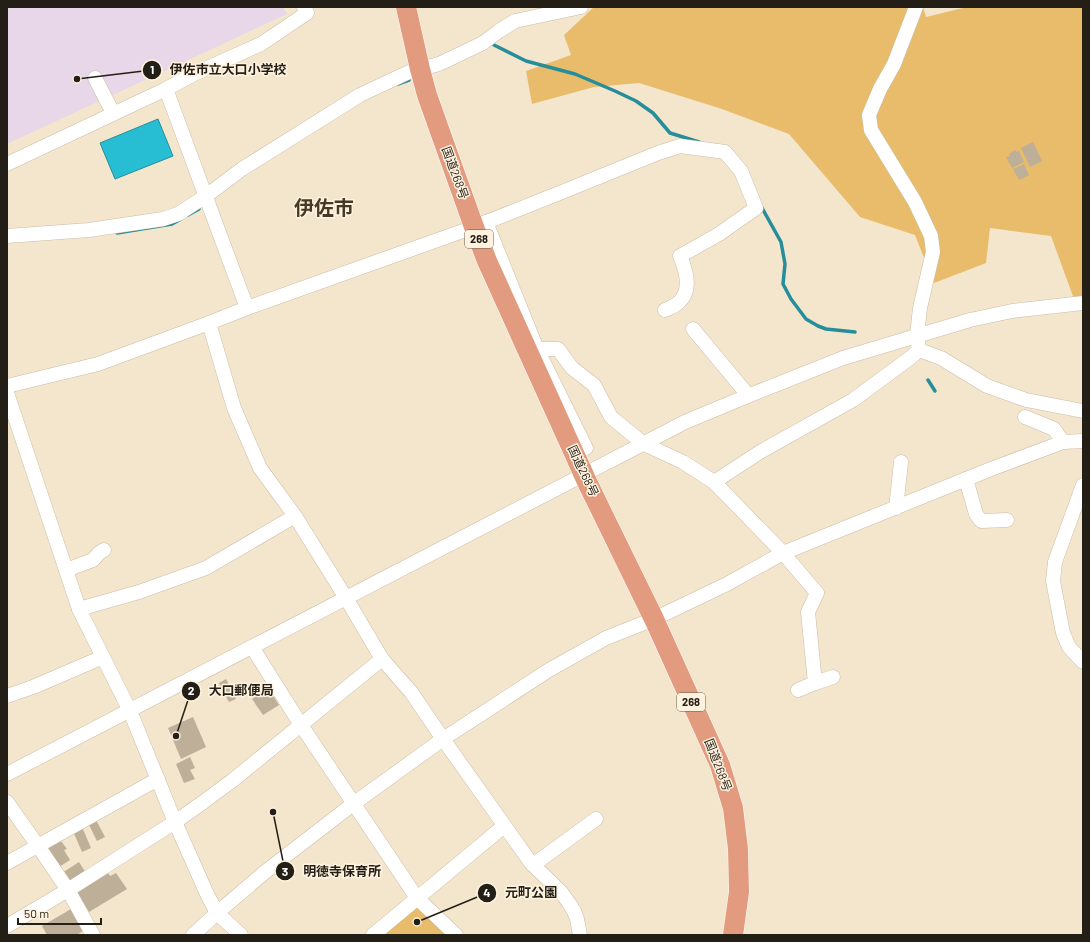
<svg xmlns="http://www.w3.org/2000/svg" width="1090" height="942" viewBox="0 0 1090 942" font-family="Barlow,'Noto Sans JP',sans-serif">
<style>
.education{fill:#e8d7e9}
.green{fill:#e8bc6a}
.water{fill:#27bed3;stroke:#268e9a}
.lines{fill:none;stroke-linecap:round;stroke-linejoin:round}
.stream{stroke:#268e9a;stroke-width:3.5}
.building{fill:#bdaf98}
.minor-casing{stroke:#cabda5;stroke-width:15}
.highway-casing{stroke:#fff;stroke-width:21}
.minor{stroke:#fff;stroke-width:14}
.highway{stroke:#e29b7e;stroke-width:20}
.highway-bridge-casing{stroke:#fff;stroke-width:21;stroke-linecap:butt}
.highway-bridge{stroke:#e29b7e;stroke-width:20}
.labels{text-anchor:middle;stroke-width:3;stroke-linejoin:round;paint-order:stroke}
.shield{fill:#fff3e0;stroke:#665f53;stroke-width:1}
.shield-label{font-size:11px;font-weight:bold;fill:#241f16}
.street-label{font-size:12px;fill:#241f16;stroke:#fff3e0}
.town-label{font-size:20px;font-weight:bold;fill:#463a26;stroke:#fff3e0}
.leader{fill:none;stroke:#241f16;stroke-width:1.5}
.callout-dot{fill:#241f16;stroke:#fff3e0;stroke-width:1.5}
.mark-label{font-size:12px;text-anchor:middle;font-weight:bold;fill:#fff}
.callout-label{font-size:13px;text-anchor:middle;font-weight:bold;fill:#241f16;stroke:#fff3e0;stroke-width:3;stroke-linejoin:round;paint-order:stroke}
</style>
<rect width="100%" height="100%" fill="#f4e6cd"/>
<path class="education" d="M7,7H283L287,14L7,144Z"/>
<g class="green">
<path d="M594,7H923L926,17L967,7H1083V297L1074,299L1051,236L990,228L986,263L934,283L915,235L860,217L789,134L722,109L639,83L594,87L532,104L526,71L571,55L564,35Z"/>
<path d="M419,907L449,935H384L415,908Z"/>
</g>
<path class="water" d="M158,119L173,156L115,179L100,143Z"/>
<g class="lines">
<g class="stream">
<path d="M494,45L526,61L575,74L615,91L636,101L653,113L670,133L699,142"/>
<path d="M398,84L409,80"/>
<path d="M761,206L781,242L785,264L783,284L791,299L806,319L818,326L826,329L855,332"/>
<path d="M188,215L199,209"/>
<path d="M117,233L172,224L181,219"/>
<path d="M928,380L935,391"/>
</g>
</g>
<g class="building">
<path d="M1033,142L1042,161L1030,167L1021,148Z"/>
<path d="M1015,150L1016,152L1019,151L1024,162L1012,168L1006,157L1010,156L1009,154Z"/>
<path d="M1024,164L1029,175L1019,180L1013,169Z"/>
<path d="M226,679L236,699L229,702L219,683Z"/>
<path d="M268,688L279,705L263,715L252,699Z"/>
<path d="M193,717L206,747L181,759L168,728Z"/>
<path d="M190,757L195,768L190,770L195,779L184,783L176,764Z"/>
<path d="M95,818L105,837L97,841L87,821Z"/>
<path d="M82,827L91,848L82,852L73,831Z"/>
<path d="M61,841L67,849L64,850L70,860L59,867L48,848Z"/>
<path d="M79,862L86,873L72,882L66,880L62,873Z"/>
<path d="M108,873L110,876L116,873L127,889L89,912L77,892Z"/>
<path d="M71,909L84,930L77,935H47L42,926Z"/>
</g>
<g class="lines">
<defs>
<g id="minor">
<path d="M916,7L894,64L880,89L869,115L871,130L915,202L931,236L933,252L920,308L917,336L919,350L941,358L987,386L1026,400L1083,411"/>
<path d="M95,78L113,113"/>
<path d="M7,164L166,89"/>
<path d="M486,222L537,349H558L572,368L594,385L611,417L644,444L683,462L714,482L783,553L817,593L808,612L815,683L798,690"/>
<path d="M7,236L89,230L163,219L178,214L206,196L242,169L360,95L409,72L439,64L483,43L499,31L515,21L581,7"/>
<path d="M247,308L166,89L194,74L261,44L307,13L304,7"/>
<path d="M209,323L234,408L260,468L295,516L346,598L382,659L411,692L443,739L531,863L561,892L569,903L574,911L577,919L580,935"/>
<path d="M693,329L748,395"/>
<path d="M539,353L586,448"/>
<path d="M7,386L98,364L209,323L247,308L474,227L557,194L658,153L680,146L725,152L741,171L756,208L719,234L680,256C686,270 693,291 678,303C675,306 669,308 665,310"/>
<path d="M7,393L79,609L130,711L175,822L207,894L217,913L241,935"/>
<path d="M1025,417L1054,429L1063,442"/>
<path d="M966,479L976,514L981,521L1007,520"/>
<path d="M714,482L760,452L853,400L910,358L919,350"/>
<path d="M1083,485L1055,562L1053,581L1063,633L1069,647L1083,662"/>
<path d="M896,508L901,462"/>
<path d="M66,570L93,560L99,553L104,550"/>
<path d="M79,609L139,592L206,568L295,516"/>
<path d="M252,647L301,725L417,898L456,935"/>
<path d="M815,683L833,677"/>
<path d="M7,696L33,687L103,657"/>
<path d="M7,774L685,422L745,397L843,358L970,320L1012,311L1083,303"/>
<path d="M7,802L38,846L68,890L93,935"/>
<path d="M7,863L158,779"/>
<path d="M533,865L596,819"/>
<path d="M7,926L68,890L175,822L202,803L233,780L382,659"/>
<path d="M193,935L217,913L265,872L353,804L443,739L549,670L606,638L654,619L727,584L783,553L991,469L1063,442L1083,441"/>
<path d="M373,935L504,826"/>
</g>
<g id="highway">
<path d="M406,7L420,69L427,95L474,227L487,261L578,462"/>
<path d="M588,484L654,619L720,765L733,808L738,849L739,892L733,935"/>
</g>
</defs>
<use href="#minor" class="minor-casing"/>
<use href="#highway" class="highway-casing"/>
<use href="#minor" class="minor"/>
<use href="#highway" class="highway"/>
<defs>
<path id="highway-bridge" d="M578,462L588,484"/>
</defs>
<use href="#highway-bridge" class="highway-bridge-casing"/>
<use href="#highway-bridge" class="highway-bridge"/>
</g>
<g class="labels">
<g class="shield">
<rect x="465" y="230" width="28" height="18" rx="3"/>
<rect x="677" y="693" width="28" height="18" rx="3"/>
</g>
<g class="shield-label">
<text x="479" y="243">268</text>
<text x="691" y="706">268</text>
</g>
<g class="street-label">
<text transform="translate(455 173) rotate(70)" y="4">国道268号</text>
<text transform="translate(583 471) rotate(65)" y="4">国道268号</text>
<text transform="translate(718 765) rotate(69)" y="4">国道268号</text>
</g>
<g class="town-label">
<text x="324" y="215">伊佐市</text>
</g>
</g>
<path class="leader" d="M77 79L152 70M176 736L191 691M273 812L285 871M417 922L487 893"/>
<g class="callout-dot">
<circle cx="77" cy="79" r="4"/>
<circle cx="176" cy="736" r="4"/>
<circle cx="273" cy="812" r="4"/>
<circle cx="417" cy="922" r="4"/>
<circle cx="152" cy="70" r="10"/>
<circle cx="191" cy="691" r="10"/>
<circle cx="285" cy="871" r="10"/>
<circle cx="487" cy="893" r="10"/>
</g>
<g class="mark-label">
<text x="152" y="74">1</text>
<text x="191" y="695">2</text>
<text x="285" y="876">3</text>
<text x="487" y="897">4</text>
</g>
<g class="callout-label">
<text x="228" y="74">伊佐市立大口小学校</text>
<text x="241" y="695">大口郵便局</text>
<text x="342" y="876">明徳寺保育所</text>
<text x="531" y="897">元町公園</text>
</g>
<rect width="1090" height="942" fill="none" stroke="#241f16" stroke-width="16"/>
<path d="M18 918v6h83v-6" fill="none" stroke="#241f16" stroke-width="2"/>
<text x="24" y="918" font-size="12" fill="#241f16" stroke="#fff3e0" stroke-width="3" paint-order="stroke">50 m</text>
</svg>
